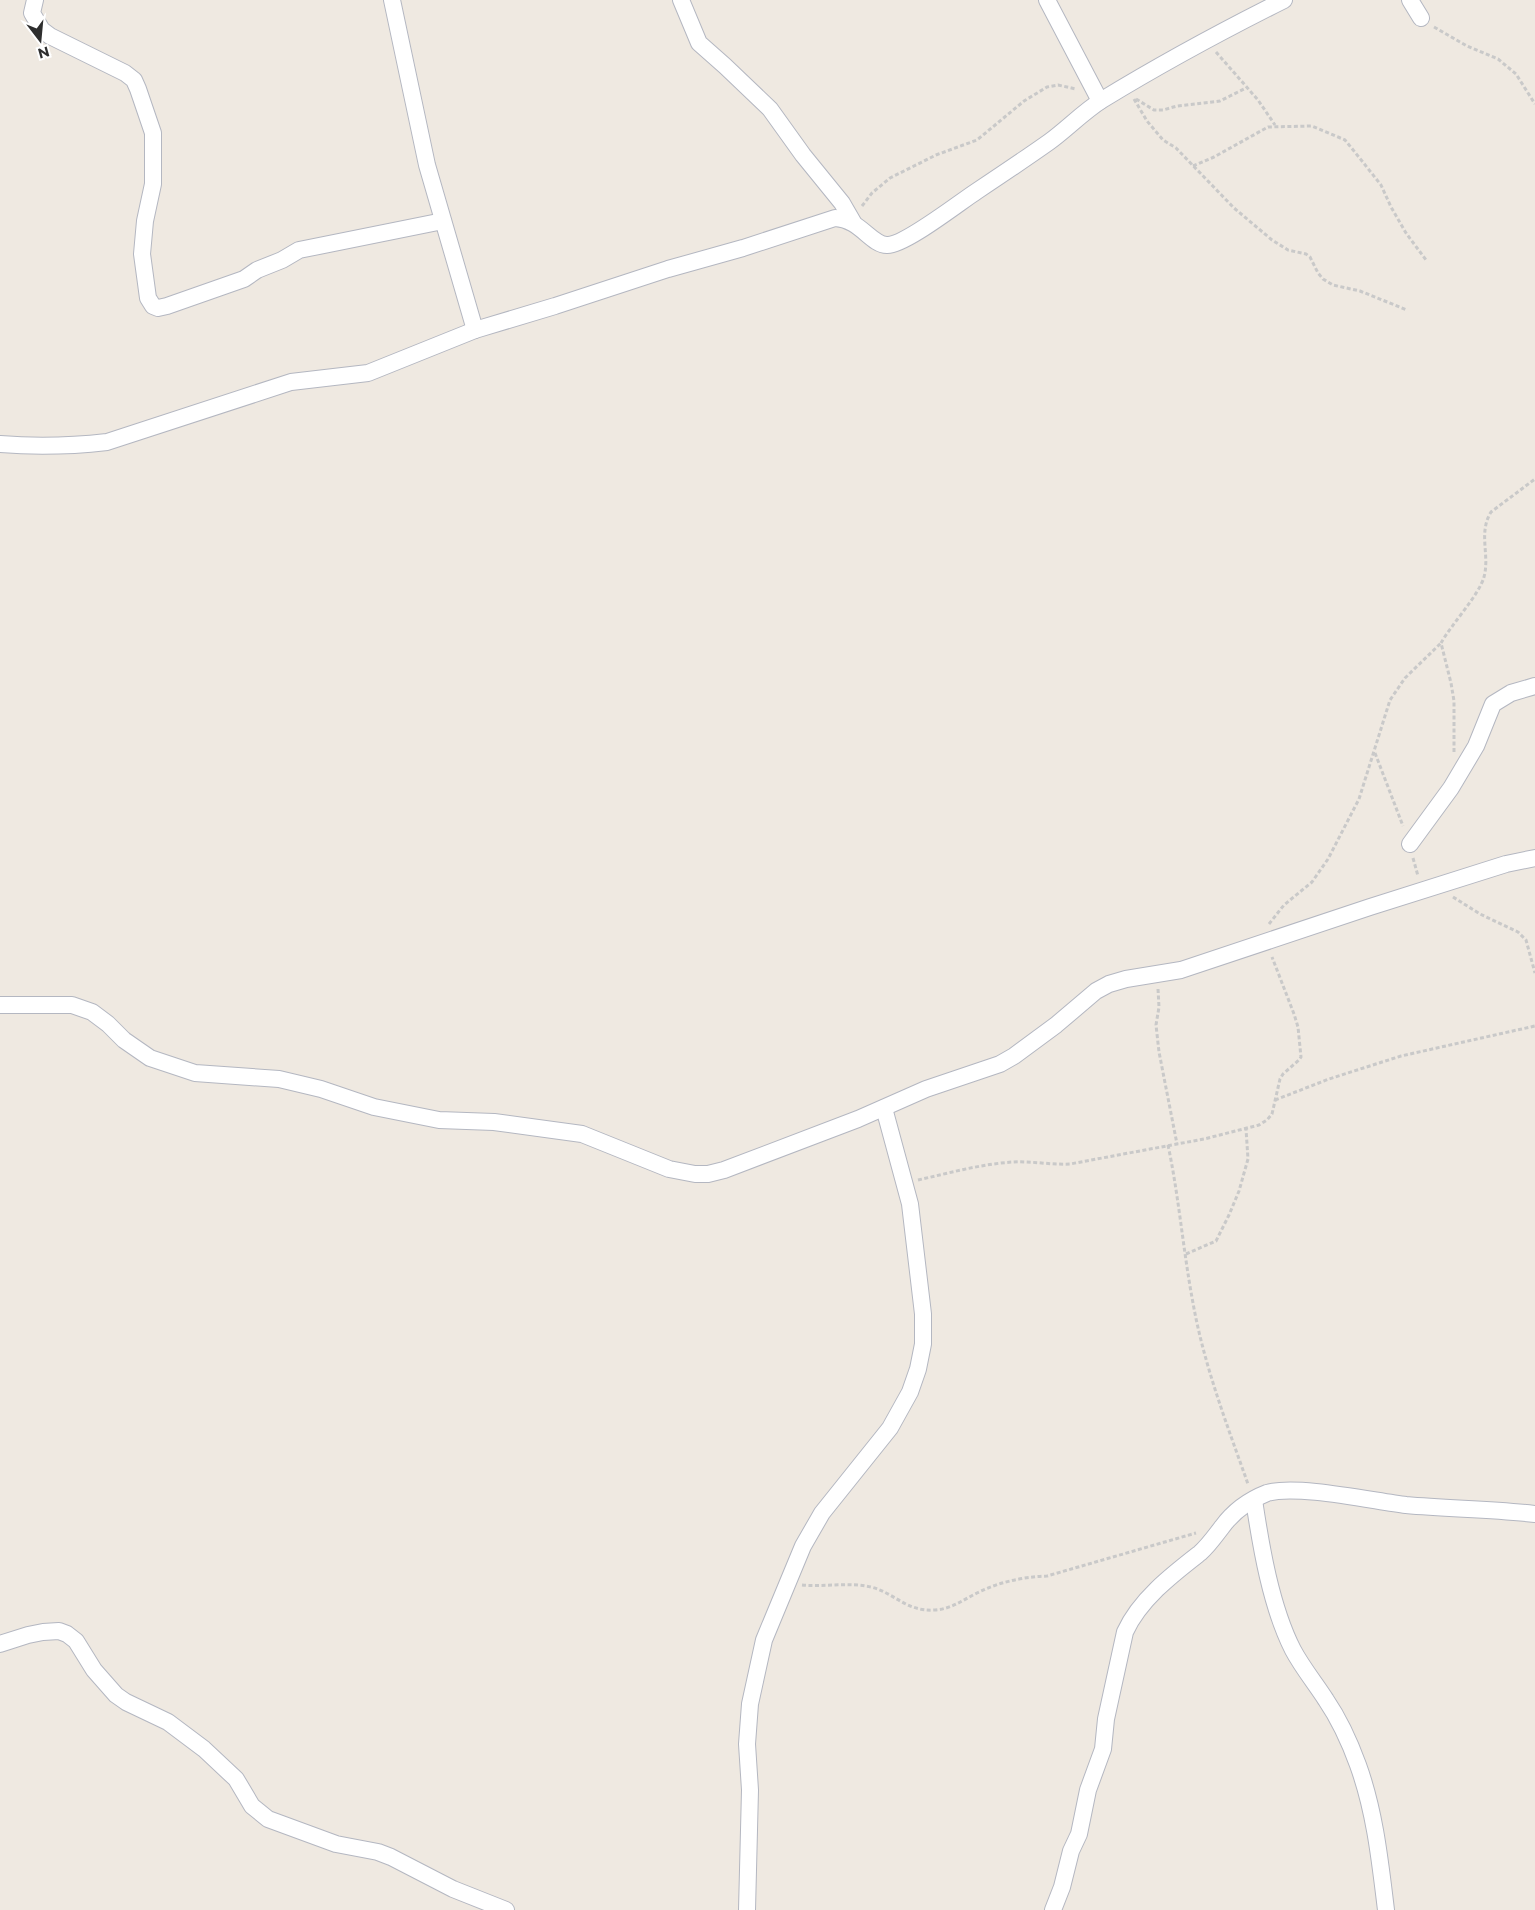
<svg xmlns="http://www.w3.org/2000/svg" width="1535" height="1910" viewBox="0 0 1535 1910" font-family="Montserrat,sans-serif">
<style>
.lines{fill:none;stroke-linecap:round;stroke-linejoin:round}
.minor-casing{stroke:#b4b7c1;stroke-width:18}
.path{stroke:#c9c9c9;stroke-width:3;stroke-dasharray:4 2.5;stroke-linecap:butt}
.minor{stroke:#fff;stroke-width:16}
</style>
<rect width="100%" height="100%" fill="#efe9e1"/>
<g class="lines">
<defs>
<g id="minor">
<path d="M35,0L32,13L42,30L50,36L125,73L134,80L138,89L153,133V184L145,221L142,254L148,298L153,306L158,308L167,306L244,279L257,270L282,260L299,250L443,221"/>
<path d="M392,0L427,165L475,330"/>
<path d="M681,0L699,43L725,66L770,109L803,155L842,203L853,222"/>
<path d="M1047,0L1100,101"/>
<path d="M1410,0L1421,18"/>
<path d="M0,444C35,447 72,446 107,442L291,382L368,373L475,330L555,306L668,269L743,248L835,218C860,219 871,245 887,245C904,246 960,202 977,191C1001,175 1025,159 1049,142C1067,129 1083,112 1102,100C1161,64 1222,31 1284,0"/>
<path d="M1410,844L1451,788L1476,746L1493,704L1511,693L1535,686"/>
<path d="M0,1005H72L92,1012L108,1024L124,1040L150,1058L195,1073L279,1079L321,1089L374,1107L439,1120L494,1122L582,1134L669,1169L695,1174H708L724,1170L858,1119L926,1089L1000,1064L1014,1056L1056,1025L1096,991L1109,984L1126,979L1181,970L1370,907L1506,864L1535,858"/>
<path d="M1254,1500C1261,1547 1271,1607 1293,1650C1302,1667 1315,1683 1326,1700C1339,1719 1350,1743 1358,1765C1375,1812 1380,1861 1386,1910"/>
<path d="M0,1644L28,1635L43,1632L59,1631L67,1634L76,1641L94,1670L116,1695L126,1702L168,1722L204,1749L236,1779L252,1806L268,1819L336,1844L378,1852L391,1857L453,1889L506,1910"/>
<path d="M747,1910L750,1790L747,1744L750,1704L764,1640L803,1546L822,1513L890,1428L910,1392L918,1369L923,1344V1314L910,1204L884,1108"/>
<path d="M1053,1910L1062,1887L1071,1851L1079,1834L1088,1790L1103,1749L1106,1719L1125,1632C1140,1599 1173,1574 1200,1553C1209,1545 1215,1536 1222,1527C1233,1512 1249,1500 1267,1493C1296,1484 1373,1501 1406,1505C1449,1509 1492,1509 1535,1514"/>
</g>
</defs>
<use href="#minor" class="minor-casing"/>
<g class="path">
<path d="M1434,27L1467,46L1498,59L1516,74L1535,104"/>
<path d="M1216,52L1258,100L1275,125"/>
<path d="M1134,99L1147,121L1163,140L1176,148L1234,208L1272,240L1288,250L1306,254L1310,257L1318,273L1323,279L1333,285L1360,291L1407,310"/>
<path d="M1136,99L1154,110H1163L1177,106L1220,101L1246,88"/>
<path d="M1193,166L1214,157L1268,127L1312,126L1345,140L1362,161L1381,185L1391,207L1406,233L1426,260"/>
<path d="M862,206L872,193L890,178L936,155L977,140L1024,101L1047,87L1058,85L1076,89"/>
<path d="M1454,752V701L1451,683L1441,643C1451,625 1479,595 1484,577C1490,555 1478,533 1491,512L1535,479"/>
<path d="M1375,753L1403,826"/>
<path d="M1413,858L1418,876"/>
<path d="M1453,897L1480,914L1518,932L1526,940L1535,973"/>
<path d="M1269,924L1284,905L1312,882L1328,859L1359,799L1390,700L1405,678L1441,643"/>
<path d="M1158,989L1159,1007L1156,1025L1159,1052L1177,1144"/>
<path d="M1275,1100L1329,1079L1401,1056L1535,1026"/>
<path d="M1168,1145C1179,1197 1183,1250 1193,1303C1204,1365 1227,1425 1248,1484"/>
<path d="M918,1180C949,1173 981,1164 1013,1162C1032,1161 1051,1165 1070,1164L1204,1139L1259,1125L1267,1120L1272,1114L1280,1079L1283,1074L1299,1060L1301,1057L1298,1027L1294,1014L1272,957"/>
<path d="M1186,1254L1216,1241L1229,1215L1239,1191L1248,1159L1246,1129"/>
<path d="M802,1585C825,1587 850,1582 871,1587C895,1593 906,1612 935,1610C951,1609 963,1600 977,1593C999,1582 1022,1577 1047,1576L1196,1533"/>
</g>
<use href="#minor" class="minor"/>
</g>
<g transform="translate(40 40) rotate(164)" stroke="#ffffff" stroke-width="4" paint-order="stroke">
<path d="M0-4L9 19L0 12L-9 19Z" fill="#2e2e2e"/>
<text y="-8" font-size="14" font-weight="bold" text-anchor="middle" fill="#2e2e2e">N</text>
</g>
</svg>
